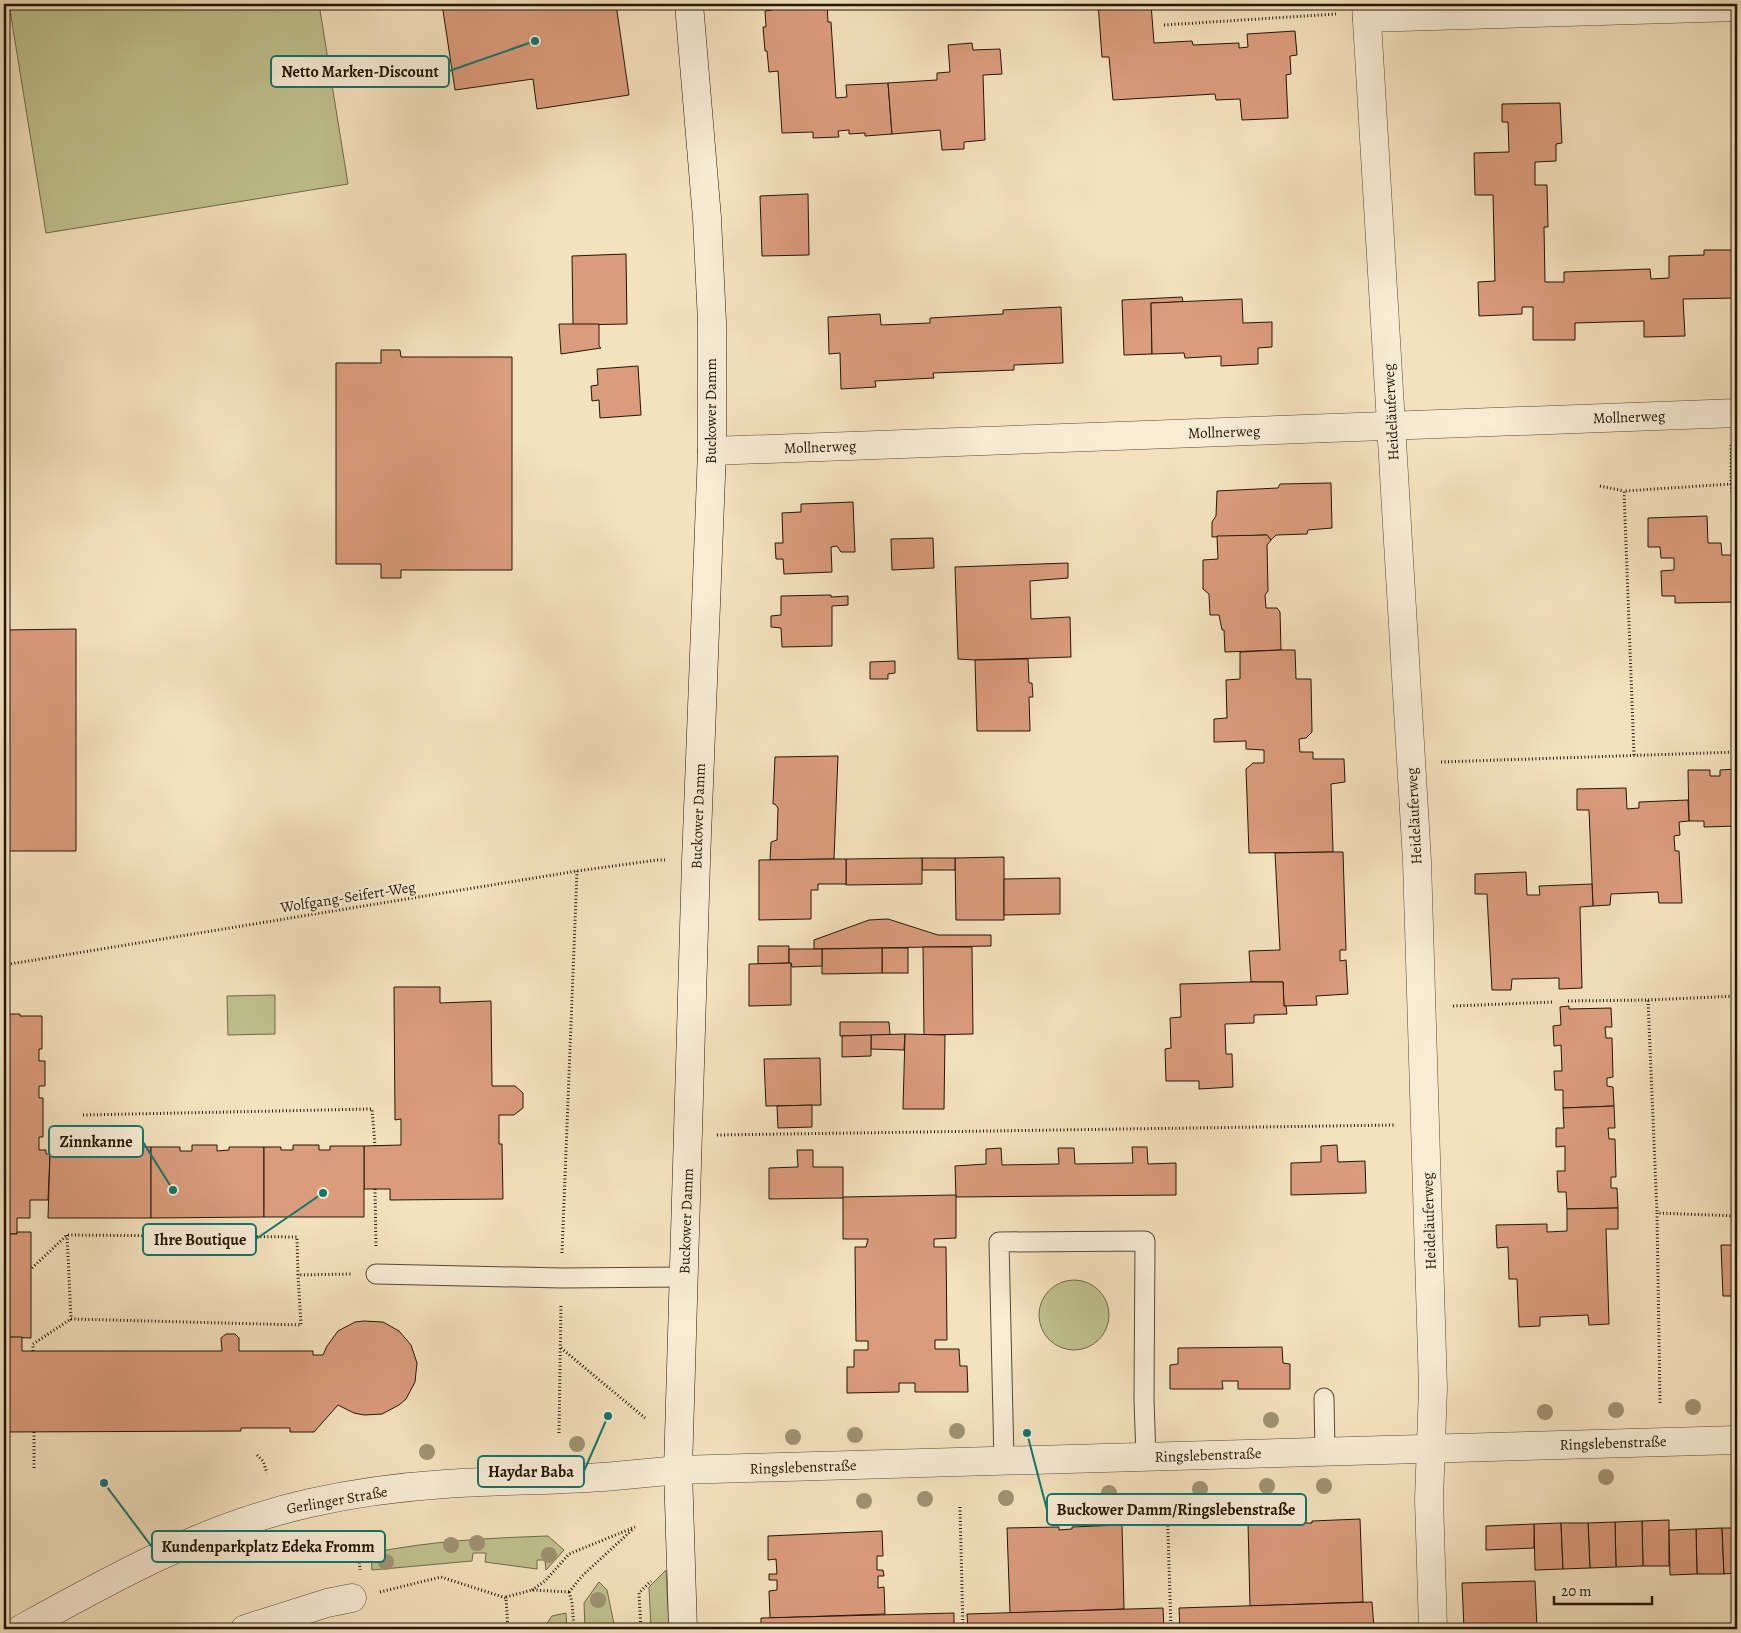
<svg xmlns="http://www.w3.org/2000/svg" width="1741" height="1633" viewBox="0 0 1741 1633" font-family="Alegreya,serif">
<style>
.green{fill:#bfc28f;stroke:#706c4a}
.building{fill:#db9c7d;stroke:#221606}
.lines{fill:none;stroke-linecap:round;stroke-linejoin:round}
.service-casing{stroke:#564934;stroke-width:21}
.minor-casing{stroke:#564934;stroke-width:29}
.tertiary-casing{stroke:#564934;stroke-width:29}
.secondary-casing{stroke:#221606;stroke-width:29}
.path{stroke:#221606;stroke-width:3;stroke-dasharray:1 2.5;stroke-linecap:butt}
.service{stroke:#f8ecd5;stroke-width:19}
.minor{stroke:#f8ecd5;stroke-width:28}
.tertiary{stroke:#f8ecd5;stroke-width:28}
.secondary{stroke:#f8ecd5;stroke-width:28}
.tree{fill:#9f9373}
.labels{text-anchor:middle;stroke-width:4;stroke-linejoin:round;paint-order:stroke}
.street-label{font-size:15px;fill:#221606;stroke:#f8ecd5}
.leader{fill:none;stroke:#0f766e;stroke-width:2}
.callout-dot{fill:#0f766e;stroke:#f8ecd5;stroke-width:2}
.callout{fill:#f8ecd5;stroke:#0f766e;stroke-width:2}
.callout-label{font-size:16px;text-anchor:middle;font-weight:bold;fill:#221606}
</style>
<rect width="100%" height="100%" fill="#f4e2be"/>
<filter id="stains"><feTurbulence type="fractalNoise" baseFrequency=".004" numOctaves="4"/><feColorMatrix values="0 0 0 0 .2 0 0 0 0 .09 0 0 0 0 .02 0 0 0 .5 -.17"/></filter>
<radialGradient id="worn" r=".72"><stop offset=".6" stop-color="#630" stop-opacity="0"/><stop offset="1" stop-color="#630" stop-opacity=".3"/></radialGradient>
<g class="green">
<path d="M9,4H319L348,184L46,233Z"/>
<path d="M275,995V1034L228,1035L227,996Z"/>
<circle cx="1074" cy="1315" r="35"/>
<path d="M548,1536L564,1550L546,1570L545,1560H537V1569L485,1562L486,1553H473L472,1561L372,1570L371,1553C430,1541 488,1538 548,1536Z"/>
<path d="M666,1570L669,1629H651L649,1587Z"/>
<path d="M599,1582L607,1590L615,1629H585L584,1603Z"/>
<path d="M566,1613L567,1629H543L552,1616Z"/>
</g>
<g class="building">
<path d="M442,4H616L629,95L537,109L533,79L455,90Z"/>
<path d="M772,4H827L828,22H831L836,98L847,97L846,85L888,83L892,134L865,136V133L849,134V130L838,131L839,137L813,138V132L782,133L778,71L769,72L767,51H765L763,27H766L765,11L772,10Z"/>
<path d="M1098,4H1151L1154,43L1192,41L1193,45L1239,43V48L1248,47L1247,34L1295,31L1297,55L1290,56L1291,74L1286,75L1288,118L1242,120L1240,99L1216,100L1215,94L1113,100L1109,57H1102Z"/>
<path d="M972,43L973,50L1000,49L1002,74L983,75L985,140L964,142V149L942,150L940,130L892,134L888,83L937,80V73L950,72L948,45Z"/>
<path d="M1560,103L1562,143L1556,144V161L1535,162V185H1547L1548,227H1544L1545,282H1564V272L1650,269L1651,279L1669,278V256L1704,255V250H1737V298L1683,299L1685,336L1644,337V321L1575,323V340H1533V307H1522V314L1479,316L1478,282L1495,281L1493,195H1475L1474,153L1509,152L1508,122H1502V104Z"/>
<path d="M808,194L809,255L762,256L760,196Z"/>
<path d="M626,254L627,324L573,325L572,256Z"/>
<path d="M1182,297L1183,302L1151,303L1152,354L1124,355L1122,300Z"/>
<path d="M1242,299L1243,323L1272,322V347L1258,348V364L1221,366V356L1185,358L1184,353L1152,354L1151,303Z"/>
<path d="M1061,307L1063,363L1014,365V370L933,373L934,378L875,381L876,387L841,389L840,353L829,354L828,317L880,314L881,325L930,323V318L1003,314V310Z"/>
<path d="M559,324H599V346L601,348L561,354Z"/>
<path d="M381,350H400L401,357H512V570H401V578H381V564H336V363H381Z"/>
<path d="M638,366L641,415L600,418L599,400L592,401L591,386L598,385L597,369Z"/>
<path d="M1331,483L1332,528L1308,530L1307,534L1276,535L1271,540L1267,535L1212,537V522L1216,516L1217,491L1278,488L1280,484Z"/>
<path d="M853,502L855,552H841L837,546L831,547L832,572L784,574L783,559H776L775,543H783L782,513L801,512V504Z"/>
<path d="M1707,516L1708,543H1721L1722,555H1737V602L1675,603V596H1662L1661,571L1674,570V558H1661L1660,547H1648V518Z"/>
<path d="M1267,535L1271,540L1267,545L1268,591L1265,595L1266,608H1277L1280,612L1281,650L1225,652L1224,630H1222L1219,615H1210L1209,594L1203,589V560L1218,559L1217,536Z"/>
<path d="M933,538L934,568L892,570L891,539Z"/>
<path d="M1068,563V578L1030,581L1031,619L1070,617L1071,657L975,660L958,659L955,567Z"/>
<path d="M831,595V597L848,596V605L832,606V646L782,647L781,628L771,627V616L781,615V596Z"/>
<path d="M76,629V851H4V630Z"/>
<path d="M1281,650H1295L1296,679H1311L1312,732L1306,738L1299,739L1300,752H1313V759H1344L1345,782L1331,784L1333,852L1249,853L1246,769L1253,763H1264V750L1246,749V741L1214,742V719L1227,718L1226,680L1240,679V652Z"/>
<path d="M1028,659L1029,683H1032L1033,697H1029L1030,731H977L975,660Z"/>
<path d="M895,661V673L888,674V679H870V662Z"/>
<path d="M838,756L834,859L770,860L771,842L777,840L778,808L775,804H773L775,757Z"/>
<path d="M1736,769L1737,773V826L1704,827V821H1689L1688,770H1710V776H1720V770Z"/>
<path d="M1626,788L1627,809L1639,808V802L1688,800L1689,821L1679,822L1680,835L1674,836L1675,851H1679L1682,903H1659L1658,892L1611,894L1610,905L1593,906L1589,810H1577V789Z"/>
<path d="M1333,852H1343L1346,950H1340V961L1346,960L1348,994L1316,996L1317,1005L1284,1006L1283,982H1251L1249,951L1280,950L1275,853Z"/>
<path d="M1004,857V920H956L955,858Z"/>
<rect x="922" y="858" width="33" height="12"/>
<path d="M922,858V884L846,885V859Z"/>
<path d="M834,859H846V884H818V890H811V919L759,920V860Z"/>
<path d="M1526,872L1527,895H1540L1539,886L1592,884L1593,906L1580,907L1582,988L1559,989V978L1512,979L1511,990H1492L1487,894H1475V874Z"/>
<path d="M1060,878V914L1004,915V879Z"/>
<path d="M888,919L938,935H991V946L814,949V940L869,920Z"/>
<path d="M758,946H789V963L758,964Z"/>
<path d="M923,947H972L973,1034L924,1035Z"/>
<rect x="882" y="948" width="26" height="25"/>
<path d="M882,948V973L822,974V949Z"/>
<path d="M789,949H822V966L792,967L791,963H789Z"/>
<path d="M791,963V1005L749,1006V964Z"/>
<path d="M1251,982H1283L1284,1006H1286L1287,1014L1254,1015V1023L1225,1024L1226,1054H1232L1233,1087L1199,1089V1081H1166L1165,1049L1171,1048L1170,1018L1181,1017L1180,984Z"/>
<path d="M394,987H440V1003L491,1001L492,1086H515L523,1093V1108L514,1115H499V1144H502L503,1199L390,1200V1189H364V1146L401,1145V1119L395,1120Z"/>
<path d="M1569,1006V1009L1611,1008L1612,1027H1605L1606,1038H1612L1613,1077L1607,1078V1086L1613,1087L1614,1106L1563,1108V1090H1555L1554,1071H1562L1561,1045L1554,1046L1553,1026L1561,1025L1560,1007Z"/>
<path d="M4,1014H20V1016H42V1049H39V1061H45V1086H39V1098H43V1137H39V1150H46V1154H50L48,1200H30V1218H17V1234H7L6,1245H4Z"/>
<path d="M840,1022H889L890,1035L840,1036Z"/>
<path d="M905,1034L904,1050L871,1049V1035Z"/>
<path d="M905,1034L945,1035L944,1109H903Z"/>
<path d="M871,1035V1056L842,1057V1036Z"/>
<path d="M820,1058L821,1105L766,1106L764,1059Z"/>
<path d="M812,1105V1127L778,1128L777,1106Z"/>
<path d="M1614,1106L1615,1128H1608L1609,1139H1615L1616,1177H1611V1188H1617L1618,1208L1567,1209L1566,1192H1558L1557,1171H1565V1146L1556,1147V1128H1564L1563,1108Z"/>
<path d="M91,1145H117V1150H128V1147H151V1218H48L50,1154H56V1147H79V1151H91Z"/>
<path d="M192,1145H217V1151L229,1150V1147H264V1217L151,1218V1147H180V1151H192Z"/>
<path d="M293,1145H319V1150H330V1146H364V1217H264V1147H281V1150H293Z"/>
<path d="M1337,1145L1338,1162L1365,1161L1366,1193L1291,1195V1163L1321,1162V1146Z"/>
<path d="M1132,1147H1147L1148,1164L1176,1163V1195L956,1197L955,1166L986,1164V1149L1001,1148L1002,1165L1059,1164L1058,1148H1074L1075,1164L1133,1163Z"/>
<path d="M797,1150H813V1167H843V1198L769,1199V1168L798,1167Z"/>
<path d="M956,1195V1238L934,1239V1247H946L947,1340H935V1349H959L960,1366H967L968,1392H915V1383H899V1392L847,1393V1367H854V1350H868V1341H856L855,1247H866L868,1239H843V1197Z"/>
<path d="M1618,1208V1229H1606L1609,1324L1589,1325L1588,1315L1540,1317V1326L1519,1327L1517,1279H1509L1508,1247L1497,1248L1496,1225L1547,1224V1232L1567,1231V1209Z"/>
<path d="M17,1232H31V1338L4,1337V1245H6L7,1234H17Z"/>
<path d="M1721,1245H1737V1302V1296H1723Z"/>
<path d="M364,1321L383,1322L399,1331L411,1345L417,1363L415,1382L406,1399L399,1405L382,1414L364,1415L354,1413L338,1405L314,1432H290V1428H241V1431L4,1432V1337H22V1351H222L221,1338L226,1334H235L239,1338V1351H313V1355H323L327,1346L338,1331L355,1322Z"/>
<path d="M1282,1347L1283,1363L1290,1364V1389H1238V1381H1222L1223,1389H1170V1365L1178,1364V1348Z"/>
<path d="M1360,1519L1363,1602L1250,1606L1248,1522L1298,1521V1523H1312V1521Z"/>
<path d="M1669,1520V1566H1643L1642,1521Z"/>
<path d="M1642,1521L1643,1566L1616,1567L1615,1522Z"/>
<path d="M1615,1522L1616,1567L1590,1568L1588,1523Z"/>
<path d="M1561,1523L1563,1569L1535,1570L1534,1524Z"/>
<path d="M1561,1523H1588L1590,1568L1563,1569Z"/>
<path d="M1534,1524V1548L1486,1550V1526Z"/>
<path d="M1122,1525L1124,1609L1010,1613L1007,1528L1059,1527V1530L1072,1529V1527Z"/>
<path d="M1722,1528L1724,1574H1697L1696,1529Z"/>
<path d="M1722,1528H1737V1573L1724,1574Z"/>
<path d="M1696,1529L1697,1574L1670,1575L1669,1530Z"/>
<path d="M882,1531L883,1556H877V1570H883L884,1576H878V1588L884,1587L885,1614L770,1618L769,1591L777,1590V1580H769V1574H777L776,1559L768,1560V1536Z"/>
<path d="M1535,1581L1537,1629H1464L1462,1583Z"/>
<path d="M1372,1602L1374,1629H1355V1627H1348V1629H1180L1179,1608Z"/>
<path d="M1163,1608L1164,1629H968L967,1614Z"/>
<path d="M954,1613V1629H761V1618Z"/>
</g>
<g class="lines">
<defs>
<g id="service">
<path d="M376,1274L561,1278L684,1277"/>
<path d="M1324,1398L1325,1452"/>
<path d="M1004,1461L999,1242L1145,1241L1144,1400L1146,1457"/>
</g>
<g id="minor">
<path d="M1366,4L1417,861L1433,1388L1429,1499L1433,1629"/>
<path d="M1367,18L1737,7"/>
<path d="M712,451L1737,413"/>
<path d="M678,1470L1737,1440"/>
<path d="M245,1629L327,1603L352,1598"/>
</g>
<path id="tertiary" d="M21,1629C113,1578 206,1526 310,1503C354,1493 400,1487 445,1484C501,1480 558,1481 615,1476C636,1474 657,1472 678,1470"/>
<path id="secondary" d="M683,1629L678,1470L696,861L712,451V322L707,218L689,4"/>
</defs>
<use href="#service" class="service-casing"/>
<use href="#minor" class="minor-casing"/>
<use href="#tertiary" class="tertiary-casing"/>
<use href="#secondary" class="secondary-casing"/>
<g class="path">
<path d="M1164,25L1336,14"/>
<path d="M1731,484L1735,514L1737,516"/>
<path d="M1600,486L1624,491"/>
<path d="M1634,755L1624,491L1731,484V444"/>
<path d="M1441,762L1737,752"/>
<path d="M4,965L577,871L657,860H665"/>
<path d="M1648,1000L1737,996"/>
<path d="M1568,1001L1648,1000L1657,1213"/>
<path d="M1453,1006L1554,1002"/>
<path d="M83,1115L372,1109L375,1146"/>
<path d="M717,1135L1396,1125"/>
<path d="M375,1189L376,1248"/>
<path d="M67,1235L71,1319L301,1325L298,1275"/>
<path d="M562,1253L577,871"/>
<path d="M32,1268L67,1235L297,1237L298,1275L351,1274"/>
<path d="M561,1348L645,1418"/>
<path d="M33,1351V1344L71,1319"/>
<path d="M1660,1403L1657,1213L1737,1216"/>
<path d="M34,1432V1469"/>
<path d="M559,1433L561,1304"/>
<path d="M257,1455L263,1461L267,1473"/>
<path d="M1167,1501L1171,1629"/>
<path d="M960,1507L963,1629"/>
<path d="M358,1545L360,1570"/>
<path d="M532,1590L545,1581L569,1554L635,1527"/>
<path d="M380,1592L441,1577L506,1598L508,1629"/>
<path d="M569,1592L582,1576L633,1529"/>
<path d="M569,1592L572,1602L574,1629"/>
<path d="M506,1597L532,1590L569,1592"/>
<path d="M641,1629L639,1593L651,1581"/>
</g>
<use href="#service" class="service"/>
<use href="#minor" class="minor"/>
<use href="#tertiary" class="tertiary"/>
<use href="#secondary" class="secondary"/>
</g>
<g class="tree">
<circle cx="1693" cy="1407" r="8"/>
<circle cx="1616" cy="1410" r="8"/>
<circle cx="1545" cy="1412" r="8"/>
<circle cx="1271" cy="1420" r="8"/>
<circle cx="957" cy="1431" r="8"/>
<circle cx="855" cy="1435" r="8"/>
<circle cx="793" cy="1437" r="8"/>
<circle cx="577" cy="1444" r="8"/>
<circle cx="427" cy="1452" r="8"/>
<circle cx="1606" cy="1477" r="8"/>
<circle cx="1267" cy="1486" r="8"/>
<circle cx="1324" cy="1486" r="8"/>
<circle cx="1200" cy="1489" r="8"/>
<circle cx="1109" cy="1493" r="8"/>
<circle cx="1006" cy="1498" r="8"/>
<circle cx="925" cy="1499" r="8"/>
<circle cx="864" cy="1501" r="8"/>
<circle cx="477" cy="1543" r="8"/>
<circle cx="451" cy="1545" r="8"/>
<circle cx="549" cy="1555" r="8"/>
<circle cx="386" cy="1562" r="8"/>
<circle cx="598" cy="1600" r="8"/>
</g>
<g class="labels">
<g class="street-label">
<text transform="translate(711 411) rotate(-90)" y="5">Buckower Damm</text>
<text transform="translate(1391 412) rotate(-93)" y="5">Heideläuferweg</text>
<text transform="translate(1629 417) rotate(-2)" y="5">Mollnerweg</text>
<text transform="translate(1224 432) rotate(-2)" y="5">Mollnerweg</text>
<text transform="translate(820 447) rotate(-2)" y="5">Mollnerweg</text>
<text transform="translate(698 816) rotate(-88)" y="5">Buckower Damm</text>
<text transform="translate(1414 816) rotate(-93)" y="5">Heideläuferweg</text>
<text transform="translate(348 897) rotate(-9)" y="5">Wolfgang-Seifert-Weg</text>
<text transform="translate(686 1221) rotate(-88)" y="5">Buckower Damm</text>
<text transform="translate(1429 1221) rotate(-92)" y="5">Heideläuferweg</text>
<text transform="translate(1613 1443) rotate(-2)" y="5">Ringslebenstraße</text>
<text transform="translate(1208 1455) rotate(-2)" y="5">Ringslebenstraße</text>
<text transform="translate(803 1467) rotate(-2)" y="5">Ringslebenstraße</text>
<text transform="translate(337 1500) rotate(-10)" y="5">Gerlinger Straße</text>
</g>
</g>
<path class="leader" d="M535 41L449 71M173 1190L143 1142M323 1193L256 1239M608 1416L584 1471M1027 1433L1047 1510M104 1483L152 1547"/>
<g class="callout-dot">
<circle cx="535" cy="41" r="5"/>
<circle cx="173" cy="1190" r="5"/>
<circle cx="323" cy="1193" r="5"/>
<circle cx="608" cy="1416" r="5"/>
<circle cx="1027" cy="1433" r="5"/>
<circle cx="104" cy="1483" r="5"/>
</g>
<g class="callout">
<rect x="271" y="56" width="178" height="31" rx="5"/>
<rect x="49" y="1126" width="94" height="31" rx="5"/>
<rect x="143" y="1224" width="113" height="31" rx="5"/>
<rect x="478" y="1456" width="106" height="31" rx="5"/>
<rect x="1047" y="1494" width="259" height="31" rx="5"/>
<rect x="152" y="1531" width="233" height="31" rx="5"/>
</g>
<g class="callout-label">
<text x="360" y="77">Netto Marken-Discount</text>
<text x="96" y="1147">Zinnkanne</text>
<text x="200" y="1245">Ihre Boutique</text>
<text x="531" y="1477">Haydar Baba</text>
<text x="1176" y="1515">Buckower Damm/Ringslebenstraße</text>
<text x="268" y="1552">Kundenparkplatz Edeka Fromm</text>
</g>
<rect width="1741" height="1633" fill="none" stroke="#f4e2be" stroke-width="20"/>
<rect x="5" y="5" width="1731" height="1623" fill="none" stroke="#221606" stroke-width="2.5"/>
<rect x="10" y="10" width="1721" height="1613" fill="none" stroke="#221606"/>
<path d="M1554 1596v8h98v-8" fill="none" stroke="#221606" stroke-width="2.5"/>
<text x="1561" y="1596" font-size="15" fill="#221606" stroke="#f8ecd5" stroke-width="4" paint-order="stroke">20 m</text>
<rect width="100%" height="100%" filter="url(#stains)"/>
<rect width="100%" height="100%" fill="url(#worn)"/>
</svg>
